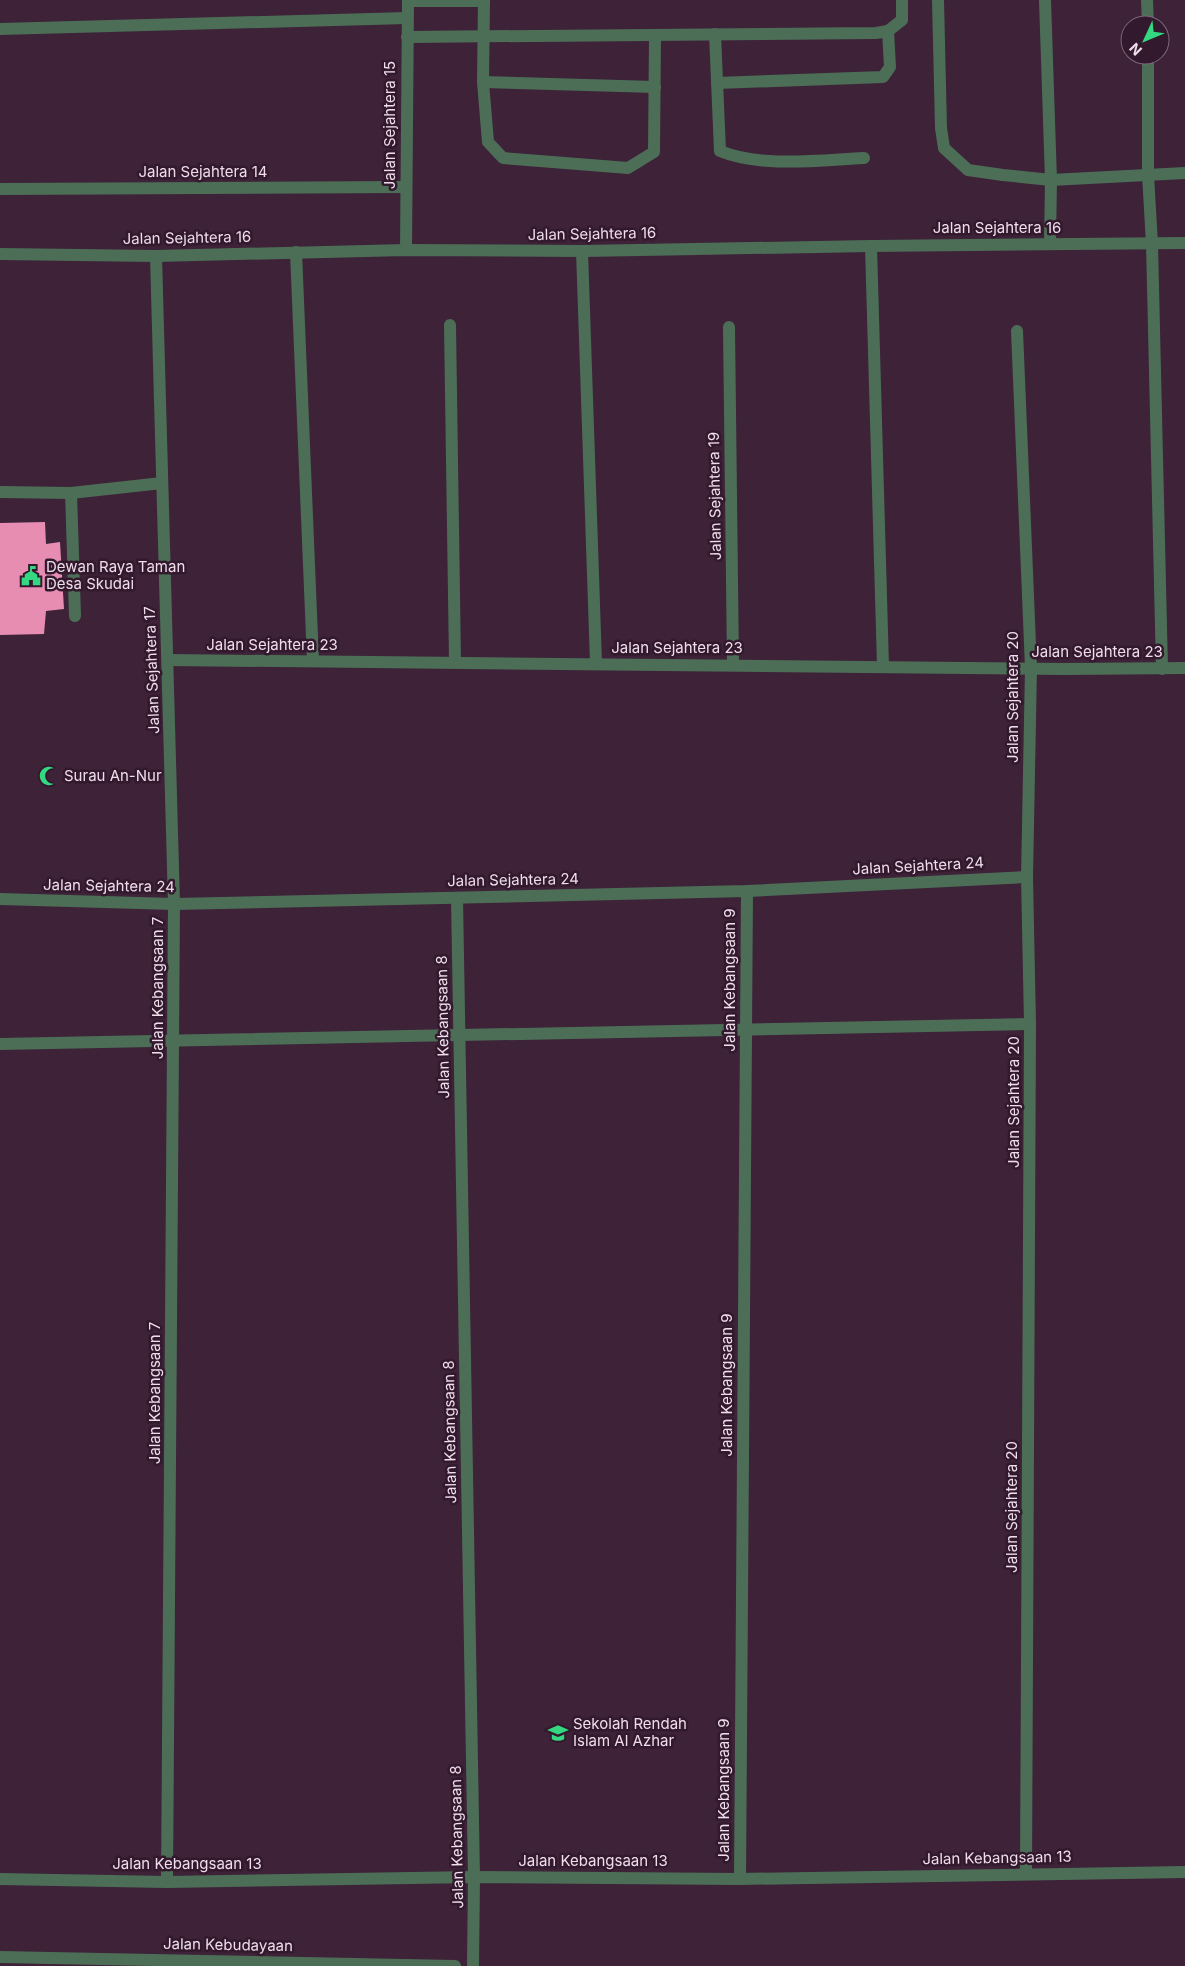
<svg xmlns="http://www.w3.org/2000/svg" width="1185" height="1966" viewBox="0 0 1185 1966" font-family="Inter,sans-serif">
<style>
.building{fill:#e78db1}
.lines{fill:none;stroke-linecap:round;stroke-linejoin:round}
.minor{stroke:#4c6e57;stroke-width:12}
.labels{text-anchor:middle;stroke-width:5;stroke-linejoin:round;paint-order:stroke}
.street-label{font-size:15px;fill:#efddeb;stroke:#32192d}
.poi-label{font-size:15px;fill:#efddeb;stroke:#32192d;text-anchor:start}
</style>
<rect width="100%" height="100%" fill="#3d2238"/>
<path class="building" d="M45,522L46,544L60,542L64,609L46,611L44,634L0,635V523Z"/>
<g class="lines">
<g class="minor">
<path d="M484,0L483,82L488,142L503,158L628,168L654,152L655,35"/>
<path d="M938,0L941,128L944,148L968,170L1003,175L1051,180L1185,173"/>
<path d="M1045,0L1051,180L1050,244"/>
<path d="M1147,0L1148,25"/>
<path d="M408,1H484"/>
<path d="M0,29L407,18"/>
<path d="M715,34L720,151C761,168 820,160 864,158"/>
<path d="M407,37L876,33L888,31L902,20V0"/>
<path d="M1148,55V175L1152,244L1162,669"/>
<path d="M483,82L655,87"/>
<path d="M717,83L883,77L890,67L888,31"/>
<path d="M0,189L406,187"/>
<path d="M871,246L883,666"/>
<path d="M406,250L408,0"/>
<path d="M582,251L596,663"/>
<path d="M296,252L313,661"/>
<path d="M0,254L156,256L406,250L582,251L871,246L1185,243"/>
<path d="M156,256L174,904L167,1882"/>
<path d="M450,325L455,662"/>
<path d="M729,327L733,664"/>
<path d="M1017,331L1031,668L1027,877L1030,1024L1026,1873"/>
<path d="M0,492L71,493"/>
<path d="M75,616L71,493L162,483"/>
<path d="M168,660L1064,669L1185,668"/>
<path d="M457,898L474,1877L473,1966"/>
<path d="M0,899L174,904L747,891L1027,877"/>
<path d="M0,1044L1030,1024"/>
<path d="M0,1879L167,1882L474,1877L740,1879L1185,1872"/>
<path d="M740,1879L747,891"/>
<path d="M0,1957L455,1966"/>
</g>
</g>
<defs>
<symbol id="civic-bare" viewBox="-9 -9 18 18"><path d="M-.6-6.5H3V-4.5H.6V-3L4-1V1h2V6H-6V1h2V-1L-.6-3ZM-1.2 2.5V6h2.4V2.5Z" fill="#34d881" stroke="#32192d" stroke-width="2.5" paint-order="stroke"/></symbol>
<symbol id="mosque-bare" viewBox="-9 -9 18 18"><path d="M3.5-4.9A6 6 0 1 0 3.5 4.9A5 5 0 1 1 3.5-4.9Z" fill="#34d881" stroke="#32192d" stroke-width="2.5" paint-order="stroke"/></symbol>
<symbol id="school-bare" viewBox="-9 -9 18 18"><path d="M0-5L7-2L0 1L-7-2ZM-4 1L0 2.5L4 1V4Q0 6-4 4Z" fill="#34d881" stroke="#32192d" stroke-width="2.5" paint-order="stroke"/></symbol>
</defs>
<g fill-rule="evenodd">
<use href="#civic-bare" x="17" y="562" width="28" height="28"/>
<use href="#mosque-bare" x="35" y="762" width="28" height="28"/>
<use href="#school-bare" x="544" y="1719" width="28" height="28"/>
</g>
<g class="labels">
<g class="street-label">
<text transform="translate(390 125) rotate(-90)" y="5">Jalan Sejahtera 15</text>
<text x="203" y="177">Jalan Sejahtera 14</text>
<text x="997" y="233">Jalan Sejahtera 16</text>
<text transform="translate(592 234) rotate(-1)" y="5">Jalan Sejahtera 16</text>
<text transform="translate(187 238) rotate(-1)" y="5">Jalan Sejahtera 16</text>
<text transform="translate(715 496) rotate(-91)" y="5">Jalan Sejahtera 19</text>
<text x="272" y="650">Jalan Sejahtera 23</text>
<text x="677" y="653">Jalan Sejahtera 23</text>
<text x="1097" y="657">Jalan Sejahtera 23</text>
<text transform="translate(152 670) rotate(-92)" y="5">Jalan Sejahtera 17</text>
<text transform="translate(1013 697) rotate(-90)" y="5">Jalan Sejahtera 20</text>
<text transform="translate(918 866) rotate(-3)" y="5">Jalan Sejahtera 24</text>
<text transform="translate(513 880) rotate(-1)" y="5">Jalan Sejahtera 24</text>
<text transform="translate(109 886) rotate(1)" y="5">Jalan Sejahtera 24</text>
<text transform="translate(730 980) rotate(-90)" y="5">Jalan Kebangsaan 9</text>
<text transform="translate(158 988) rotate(-90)" y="5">Jalan Kebangsaan 7</text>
<text transform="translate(443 1027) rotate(-91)" y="5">Jalan Kebangsaan 8</text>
<text transform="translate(1014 1102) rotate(-90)" y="5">Jalan Sejahtera 20</text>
<text transform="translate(727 1385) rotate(-90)" y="5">Jalan Kebangsaan 9</text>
<text transform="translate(155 1393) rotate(-90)" y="5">Jalan Kebangsaan 7</text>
<text transform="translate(450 1432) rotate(-91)" y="5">Jalan Kebangsaan 8</text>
<text transform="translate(1012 1507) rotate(-90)" y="5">Jalan Sejahtera 20</text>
<text transform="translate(724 1790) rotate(-90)" y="5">Jalan Kebangsaan 9</text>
<text transform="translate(457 1837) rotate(-91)" y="5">Jalan Kebangsaan 8</text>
<text transform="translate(997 1858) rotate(-1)" y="5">Jalan Kebangsaan 13</text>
<text x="593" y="1866">Jalan Kebangsaan 13</text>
<text x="187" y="1869">Jalan Kebangsaan 13</text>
<text transform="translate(228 1945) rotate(1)" y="5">Jalan Kebudayaan</text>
</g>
<g class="poi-label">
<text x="46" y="572">Dewan Raya Taman<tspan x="46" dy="17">Desa Skudai</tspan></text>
<text x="64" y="781">Surau An-Nur</text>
<text x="573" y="1729">Sekolah Rendah<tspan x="573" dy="17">Islam Al Azhar</tspan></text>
</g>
</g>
<g transform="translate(1145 40) rotate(226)"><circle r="24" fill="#32192d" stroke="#7e6779"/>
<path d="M0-4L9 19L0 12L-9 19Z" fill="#34d881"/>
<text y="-8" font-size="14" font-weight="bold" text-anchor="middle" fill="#efddeb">N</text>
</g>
</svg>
